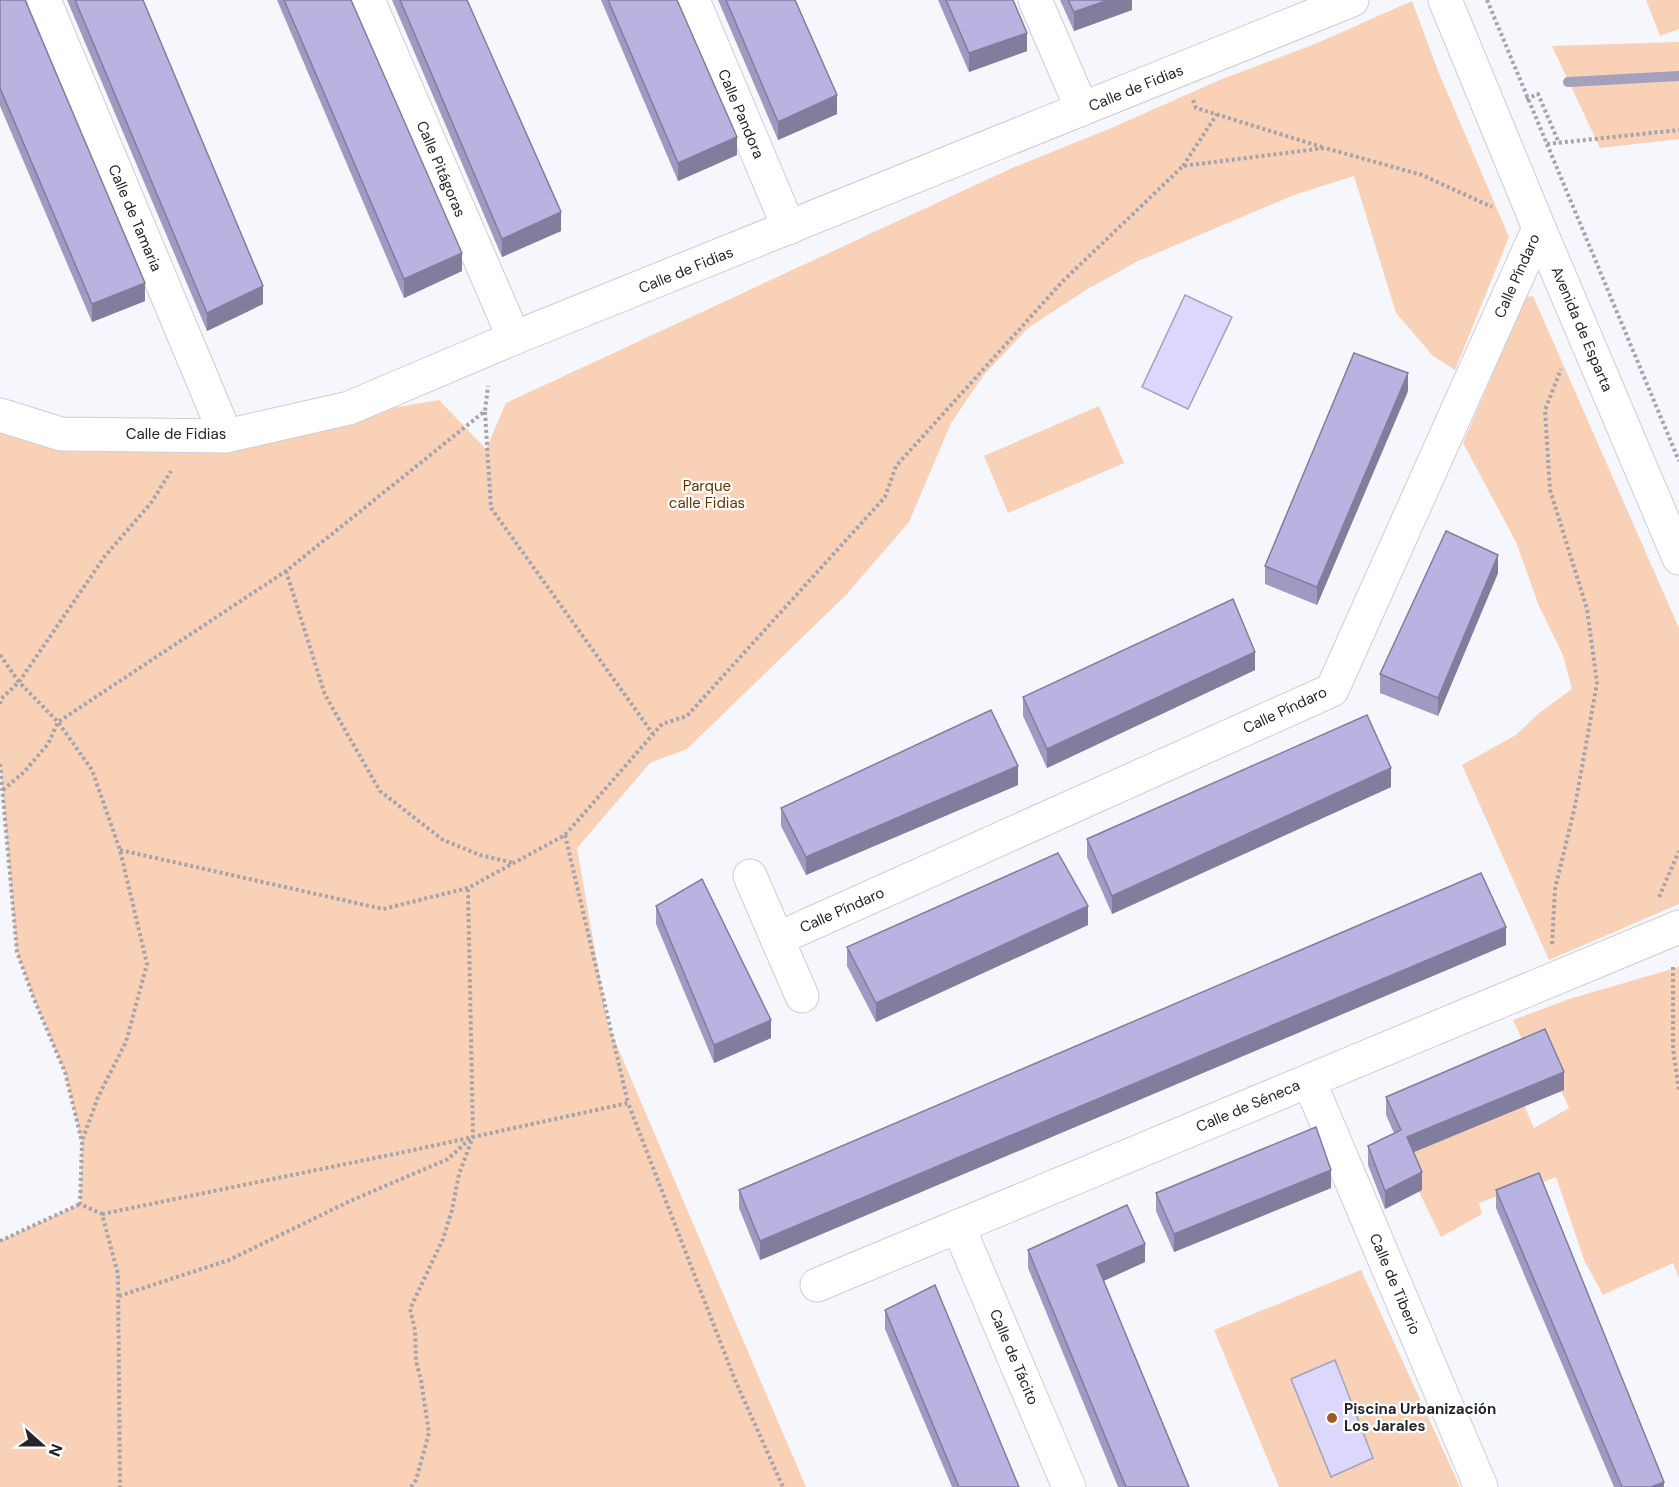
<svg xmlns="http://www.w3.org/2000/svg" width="1679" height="1487" viewBox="0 0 1679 1487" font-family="'DM Sans',sans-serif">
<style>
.green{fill:#f8d1b6}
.water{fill:#dbd7fd;stroke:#a4a1bd;stroke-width:1.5}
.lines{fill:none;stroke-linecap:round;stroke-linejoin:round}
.stream{stroke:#a4a1bd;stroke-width:10}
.street-casing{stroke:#cdcdd9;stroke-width:35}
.path{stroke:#a5a4ab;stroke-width:4;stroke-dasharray:3 3;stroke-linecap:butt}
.street{stroke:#fff;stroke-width:33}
.wall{fill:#9e9ac1}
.shaded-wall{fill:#817d9d}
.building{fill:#b8b3e0;stroke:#817d9d;stroke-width:1.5}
.poi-dot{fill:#9d5c27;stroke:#fff;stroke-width:2}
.labels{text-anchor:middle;stroke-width:4.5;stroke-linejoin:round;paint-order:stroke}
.street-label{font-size:15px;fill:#252429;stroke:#fff}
.park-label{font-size:15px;fill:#663200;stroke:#fff}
.poi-label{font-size:15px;font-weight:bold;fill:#252429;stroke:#fff;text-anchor:start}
</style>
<rect width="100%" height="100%" fill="#f6f6fd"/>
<g class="green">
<path d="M1646,0H1679V29L1660,36Z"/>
<path d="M1412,1L1438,71L1509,237L1455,370L1433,356L1396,313L1354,176L1294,195L1138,261L1086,290L1028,328L983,376L951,423L909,522L846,595L687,749L650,763L577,848L608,1025L806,1487H0V1241L80,1204L82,1142L65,1072L34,999L17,952L0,764V415L226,436L439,400L486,449L506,403L1012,168L1109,129L1222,79L1315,44Z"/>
<path d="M1679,42V139L1600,148L1552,46Z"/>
<path d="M1533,296L1679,628V904L1549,960L1462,765L1516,735L1538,714L1572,689L1563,655L1539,606L1516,542L1463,443L1526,297Z"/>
<path d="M1099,406L1124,463L1008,513L984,456Z"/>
<path d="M1679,967V1278L1673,1263L1603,1295L1584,1260L1556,1177L1531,1187L1527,1185L1479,1203L1482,1214L1441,1237L1400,1153L1522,1101L1534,1128L1569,1108L1539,1043L1526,1047L1513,1020L1569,999Z"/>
<path d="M1361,1270L1460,1487H1279L1214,1330Z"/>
</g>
<g class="water">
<path d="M1185,295L1232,317L1188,409L1142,387Z"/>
<path d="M1335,1360L1373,1458L1331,1477L1291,1379Z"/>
</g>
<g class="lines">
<path class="stream" d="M1568,82L1679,76"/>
<defs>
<g id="street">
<path d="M44,0L226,436"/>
<path d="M368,0L514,338"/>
<path d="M693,0L789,228"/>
<path d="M1035,0L1082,109"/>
<path d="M1445,0L1539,228L1679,558"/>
<path d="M0,415L61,434L226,436L349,408L514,338L1352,0"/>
<path d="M750,876L802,996"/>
<path d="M777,939L1332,690L1539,228"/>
<path d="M1309,1081L1481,1487"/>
<path d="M958,1226L1069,1487"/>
<path d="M817,1285L1679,927"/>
</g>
</defs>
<use href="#street" class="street-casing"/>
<g class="path">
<path d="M1487,0L1679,461"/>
<path d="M1526,99L1538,94L1559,143"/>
<path d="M1193,100L1196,108L1322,147"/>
<path d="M1547,144L1679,130"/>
<path d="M1183,166L1217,114"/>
<path d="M485,412L491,508L653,734"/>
<path d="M286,571L325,695L380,791L443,840L480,855L514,863"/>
<path d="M0,655L19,682L58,722L92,770L120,850L147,964L126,1042L98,1097L82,1141"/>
<path d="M0,704L1,699L19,682L105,556L151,503L171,471"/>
<path d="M0,764L17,952L34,999L65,1072L82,1142L80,1204L102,1214L118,1274L120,1487"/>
<path d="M3,790L24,772L48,744L58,722L286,571L485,411L488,386"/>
<path d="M565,835L628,1103"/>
<path d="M120,850L383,909L468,888L565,835L662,724L687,716L885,497L896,466L1063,281L1183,166L1325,148L1422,175L1492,207"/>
<path d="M1659,897L1679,851"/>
<path d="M1552,944L1555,889L1575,806L1597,683L1587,609L1550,490L1545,410L1561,369"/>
<path d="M1673,967V1050L1679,1090"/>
<path d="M102,1214L409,1151L628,1103L735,1380L783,1487"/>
<path d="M0,1241L80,1204"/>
<path d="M119,1296L229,1260L350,1201L448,1159L472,1137"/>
<path d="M411,1487L416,1480L429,1433L421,1380L416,1361L415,1330L410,1309L443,1239L452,1210L459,1174L473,1137L468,888"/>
</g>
<use href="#street" class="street"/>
</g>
<g class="wall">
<path d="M0,0L145,301L92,322L0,106Z"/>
<path d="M67,0H143L263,304L207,331Z"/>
<path d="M277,0H351L462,271L404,298Z"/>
<path d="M392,0H467L561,231L502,257Z"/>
<path d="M601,0H677L737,155L678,181Z"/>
<path d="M718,0H795L837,114L778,140Z"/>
<path d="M938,0H1013L1027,51L969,72Z"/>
<path d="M1060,0H1132V10L1074,31Z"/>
<path d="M1408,391L1317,605L1265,584V566Z"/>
<path d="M1498,573L1438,716L1380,693V674Z"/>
<path d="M1255,670L1047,768L1023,716V697Z"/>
<path d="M1018,785L806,875L781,826V808Z"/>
<path d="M1391,787L1112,914L1087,857V839Z"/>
<path d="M656,906L771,1038L714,1063L656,924Z"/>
<path d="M1088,925L876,1022L847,966V947Z"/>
<path d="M1506,945L760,1260L739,1208V1190Z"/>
<path d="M1564,1090L1413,1152L1422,1190L1385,1209L1368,1165V1146L1394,1133L1386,1115V1097Z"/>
<path d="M1331,1188L1174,1252L1156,1211V1193Z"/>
<path d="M1496,1190L1664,1487H1614L1496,1208Z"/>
<path d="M1028,1250L1145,1262L1103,1281L1189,1487H1118L1028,1268Z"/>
<path d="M885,1310L1019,1487H952L885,1329Z"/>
</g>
<g class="shaded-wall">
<path d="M1108,0H1132V10L1074,31V12Z"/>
<path d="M1027,33V51L969,72V53Z"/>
<path d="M837,95V114L778,140V122Z"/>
<path d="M737,137V155L678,181V163Z"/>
<path d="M561,212V231L502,257V239Z"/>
<path d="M462,253V271L404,298V279Z"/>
<path d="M145,283V301L92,322V304Z"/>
<path d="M263,286V304L207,331V313Z"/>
<path d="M1408,373V391L1317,605V587Z"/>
<path d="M1498,555V573L1438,716V698Z"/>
<path d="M1255,652V670L1047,768V749Z"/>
<path d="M1018,766V785L806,875V857Z"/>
<path d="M1391,768V787L1112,914V896Z"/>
<path d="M1088,906V925L876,1022V1003Z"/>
<path d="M1506,927V945L760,1260V1241Z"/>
<path d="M771,1020V1038L714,1063V1045Z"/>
<path d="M1564,1072V1090L1407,1155V1137Z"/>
<path d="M1331,1170V1188L1174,1252V1234Z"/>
<path d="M1422,1172V1190L1385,1209V1191Z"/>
<path d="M1145,1244V1262L1097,1284V1265Z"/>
<path d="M1664,1482V1487H1651Z"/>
</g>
<g class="building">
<path d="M0,0H25L145,283L92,304L0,88Z"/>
<path d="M75,0H143L263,286L207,313Z"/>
<path d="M284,0H351L462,253L404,279Z"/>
<path d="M400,0H467L561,212L502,239Z"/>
<path d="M608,0H677L737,137L678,163Z"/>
<path d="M726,0H795L837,95L778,122Z"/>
<path d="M946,0H1013L1027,33L969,53Z"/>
<path d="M1068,0H1108L1074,12Z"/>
<path d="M1354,353L1408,373L1317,587L1265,566Z"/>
<path d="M1446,531L1498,555L1438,698L1380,674Z"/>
<path d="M1233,599L1255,652L1047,749L1023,697Z"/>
<path d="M991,710L1018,766L806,857L781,808Z"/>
<path d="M1367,715L1391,768L1112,896L1087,839Z"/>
<path d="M1058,853L1088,906L876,1003L847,947Z"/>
<path d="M1481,873L1506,927L760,1241L739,1190Z"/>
<path d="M702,879L771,1020L714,1045L656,906Z"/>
<path d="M1545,1029L1564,1072L1407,1137L1422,1172L1385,1191L1368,1146L1401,1130L1386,1097Z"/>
<path d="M1316,1127L1331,1170L1174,1234L1156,1193Z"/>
<path d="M1539,1173L1664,1482L1651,1487H1622L1496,1190Z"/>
<path d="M1127,1205L1145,1244L1097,1265L1189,1487H1126L1028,1250Z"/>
<path d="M935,1285L1019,1487H959L885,1310Z"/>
</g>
<circle class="poi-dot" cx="1332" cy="1418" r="6"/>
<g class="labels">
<g class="street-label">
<text transform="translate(1136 88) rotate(-22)" y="5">Calle de Fidias</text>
<text transform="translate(741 114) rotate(67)" y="5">Calle Pandora</text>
<text transform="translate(441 169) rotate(67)" y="5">Calle Pitágoras</text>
<text transform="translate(135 218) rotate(67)" y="5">Calle de Tamaria</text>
<text transform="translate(686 270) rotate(-22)" y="5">Calle de Fidias</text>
<text transform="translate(1517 276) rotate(-66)" y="5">Calle Píndaro</text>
<text transform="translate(1582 329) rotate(67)" y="5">Avenida de Esparta</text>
<text x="176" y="439">Calle de Fidias</text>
<text transform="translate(1285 710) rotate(-25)" y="5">Calle Píndaro</text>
<text transform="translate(842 910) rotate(-24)" y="5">Calle Píndaro</text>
<text transform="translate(1248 1106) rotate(-23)" y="5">Calle de Séneca</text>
<text transform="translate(1395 1284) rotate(67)" y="5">Calle de Tiberio</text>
<text transform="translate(1014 1357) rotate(67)" y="5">Calle de Tácito</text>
</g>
<g class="park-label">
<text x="707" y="491">Parque<tspan x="707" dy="17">calle Fidias</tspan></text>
</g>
<g class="poi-label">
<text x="1344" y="1414">Piscina Urbanización<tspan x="1344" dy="17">Los Jarales</tspan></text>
</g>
</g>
<g transform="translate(42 1445) rotate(111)" stroke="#ffffff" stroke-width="4.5" paint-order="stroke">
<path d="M0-4.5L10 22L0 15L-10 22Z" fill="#252429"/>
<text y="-9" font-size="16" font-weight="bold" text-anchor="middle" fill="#252429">N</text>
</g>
</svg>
